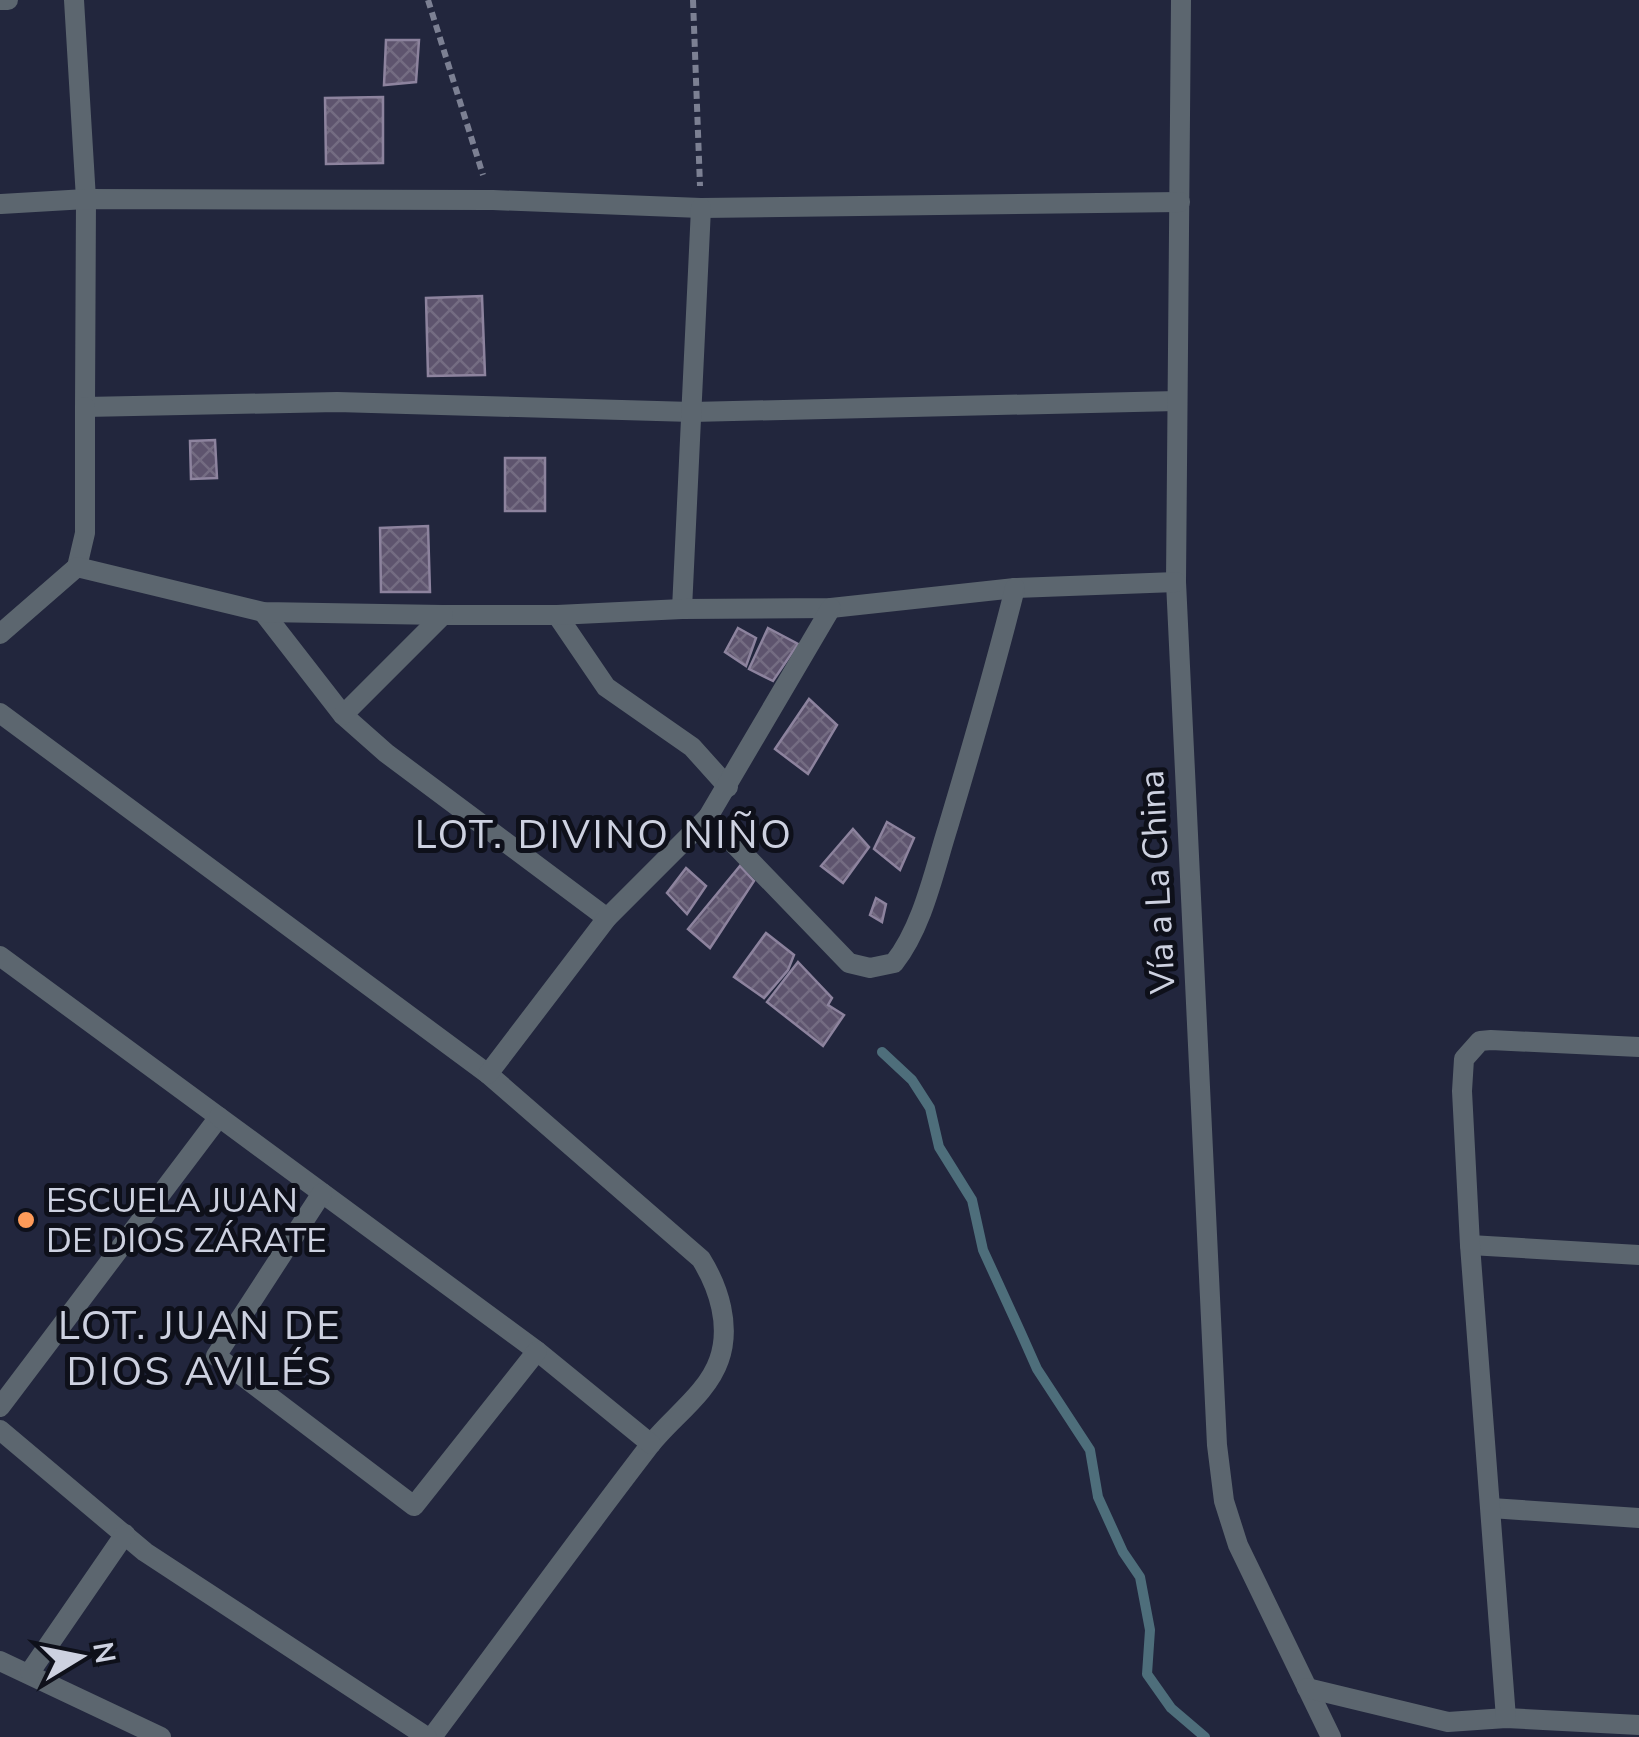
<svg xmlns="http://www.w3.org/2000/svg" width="1639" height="1737" viewBox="0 0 1639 1737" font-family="'Nunito Sans',sans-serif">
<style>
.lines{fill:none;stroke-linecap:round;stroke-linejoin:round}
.stream{stroke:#4e6e7b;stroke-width:10}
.building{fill:url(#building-cross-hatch);stroke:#8d839e;stroke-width:2.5}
.path{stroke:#7c8093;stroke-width:6;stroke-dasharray:8 5;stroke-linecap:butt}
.minor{stroke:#5c666f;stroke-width:20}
.poi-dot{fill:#ff9b59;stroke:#0e101a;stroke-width:4}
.labels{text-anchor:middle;stroke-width:10;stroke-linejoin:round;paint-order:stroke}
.street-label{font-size:35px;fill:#cdd1e0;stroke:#0e101a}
.poi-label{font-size:35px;fill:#cdd1e0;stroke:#0e101a;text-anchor:start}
.quarter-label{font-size:40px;letter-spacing:2.5px;fill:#cdd1e0;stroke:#0e101a}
</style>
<defs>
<pattern id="building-cross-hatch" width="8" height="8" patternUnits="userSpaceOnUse" patternTransform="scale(2.5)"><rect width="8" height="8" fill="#5e546e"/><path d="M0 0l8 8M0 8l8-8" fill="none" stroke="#746c82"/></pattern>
</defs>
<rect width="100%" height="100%" fill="#22263d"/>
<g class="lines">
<path class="stream" d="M882,1052L912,1080L930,1108L939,1147L972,1200L983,1250L1021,1333L1037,1369L1090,1450L1098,1497L1123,1552L1140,1577L1150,1630L1147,1674L1171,1708L1205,1737"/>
</g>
<g class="building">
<path d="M386,40H419L416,82L384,85Z"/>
<path d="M383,97V163L326,164L325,98Z"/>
<path d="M482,296L485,375L428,376L426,298Z"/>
<path d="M215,440L217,478L191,479L190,441Z"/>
<rect x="505" y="458" width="40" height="53"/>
<path d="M428,526L430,592H381L380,528Z"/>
<path d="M738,628L756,638L746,666L725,652Z"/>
<path d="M768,628L798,644L773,681L749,669Z"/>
<path d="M809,699L837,725L808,774L775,749Z"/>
<path d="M887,822L914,838L900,870L874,849Z"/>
<path d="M853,829L869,847L843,883L821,866Z"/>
<path d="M740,866L754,881L710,948L688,929Z"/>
<path d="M686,868L706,886L687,914L667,893Z"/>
<path d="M876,898L886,904L882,922L870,915Z"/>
<path d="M766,933L794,955L788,970L764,998L734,977Z"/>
<path d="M798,962L832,998L828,1005L844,1015L823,1046L767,1002Z"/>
</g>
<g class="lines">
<g class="path">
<path d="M428,0L483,175"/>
<path d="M693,0L700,186"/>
</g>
<g class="minor">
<path d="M0,0H8"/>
<path d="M74,0L86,199L85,407L337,402L692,412L1177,401"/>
<path d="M1181,0L1176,582L1217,1445L1224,1501L1238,1545L1331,1737"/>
<path d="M1,204L86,199L493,200L701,208L1180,202"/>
<path d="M77,567L85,533V407"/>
<path d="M682,609L701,208"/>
<path d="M263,612L343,715L386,753L607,918"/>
<path d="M557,615L606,687L692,747L728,787"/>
<path d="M0,634L77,567L263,612L443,615H557L682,609L831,608L1015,588L1176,582"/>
<path d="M0,713L488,1074L701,1259C719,1288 731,1326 719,1360C707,1395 668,1420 647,1449C574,1544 504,1641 432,1737"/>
<path d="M343,715L443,615"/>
<path d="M708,817L849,963L870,968L894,963C923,926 934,871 948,827C972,747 995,668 1015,588"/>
<path d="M0,956L219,1117L0,1407"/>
<path d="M488,1074L607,918L708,817L831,608"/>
<path d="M219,1117L537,1351L651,1444"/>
<path d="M322,1193L216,1356L414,1506L537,1351"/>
<path d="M1470,1245L1639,1255"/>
<path d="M0,1430L145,1552L427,1737"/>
<path d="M1491,1508L1639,1518"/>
<path d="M0,1661L161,1737"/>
<path d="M30,1672L125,1534"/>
<path d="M1307,1688L1448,1722L1506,1718L1639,1725"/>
<path d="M1506,1718L1470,1245L1462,1091L1464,1059L1480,1041L1491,1040L1639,1047"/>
</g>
</g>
<circle class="poi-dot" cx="26" cy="1220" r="10"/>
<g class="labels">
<g class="street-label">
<text transform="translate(1157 882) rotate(-93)" y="12">Vía a La China</text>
</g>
<g class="poi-label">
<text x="46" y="1212">ESCUELA JUAN<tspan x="46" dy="40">DE DIOS ZÁRATE</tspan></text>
</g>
<g class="quarter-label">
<text x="604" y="848">LOT. DIVINO NIÑO</text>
<text x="200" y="1339">LOT. JUAN DE<tspan x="200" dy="46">DIOS AVILÉS</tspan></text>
</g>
</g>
<g transform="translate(80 1657) rotate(80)" stroke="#0e101a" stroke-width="8" paint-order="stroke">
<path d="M0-8L18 38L0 25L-18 38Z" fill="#cdd1e0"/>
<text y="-15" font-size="28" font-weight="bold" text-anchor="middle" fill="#cdd1e0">N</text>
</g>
</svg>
